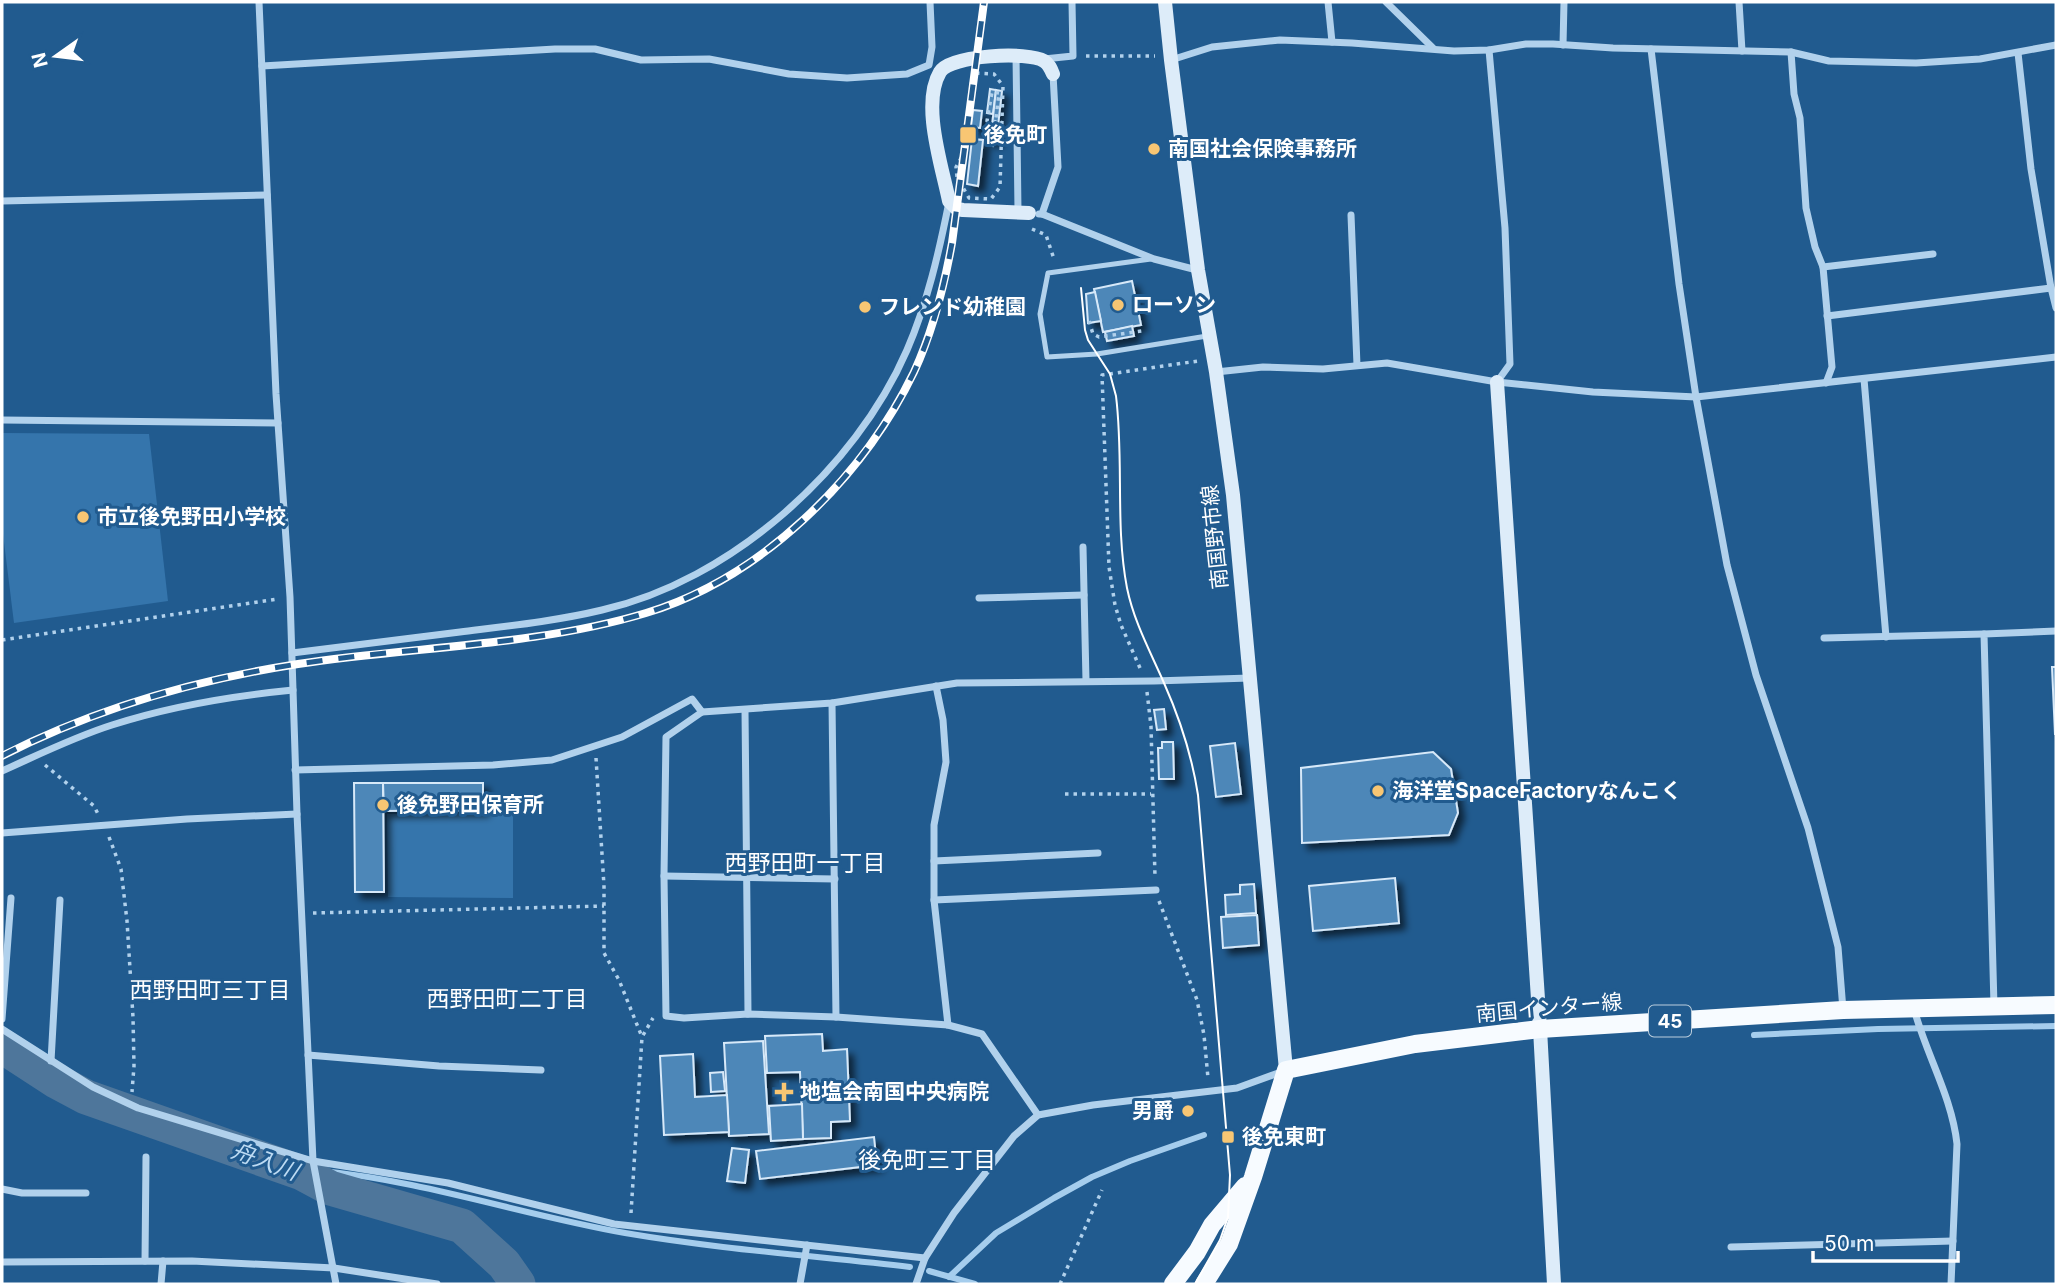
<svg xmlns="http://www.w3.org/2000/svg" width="2058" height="1286" viewBox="0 0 2058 1286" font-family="Inter,'Noto Sans JP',sans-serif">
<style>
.green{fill:#3575ac}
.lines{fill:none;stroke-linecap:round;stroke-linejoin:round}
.stream{stroke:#a5cded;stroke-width:6}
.river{stroke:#4e769b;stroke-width:35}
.building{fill:#4e87b8;stroke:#d7e9f9;stroke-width:2;filter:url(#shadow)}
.path{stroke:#b1d1ec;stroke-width:3.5;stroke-dasharray:3.5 5;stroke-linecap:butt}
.lane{stroke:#b1d1ec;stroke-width:5}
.street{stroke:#b1d1ec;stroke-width:7}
.secondary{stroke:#ddecf9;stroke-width:14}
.primary{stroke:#f7fbff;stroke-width:18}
.tram{stroke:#fff;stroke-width:2}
.rail-casing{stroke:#fff;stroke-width:8}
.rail{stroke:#215b8f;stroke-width:5;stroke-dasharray:16;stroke-linecap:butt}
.path-bridge{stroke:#b1d1ec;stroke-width:3.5;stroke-dasharray:3.5 5;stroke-linecap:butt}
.poi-dot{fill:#f8c673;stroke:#215b8f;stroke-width:2.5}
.labels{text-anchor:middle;stroke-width:6;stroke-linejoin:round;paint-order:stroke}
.shield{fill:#215b8f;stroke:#bccedd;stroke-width:2}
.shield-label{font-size:19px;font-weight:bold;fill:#fff}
.poi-label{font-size:21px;font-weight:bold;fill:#fff;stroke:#215b8f;text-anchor:start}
.street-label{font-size:21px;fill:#fff;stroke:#215b8f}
.neighbourhood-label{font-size:23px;fill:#fff;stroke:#215b8f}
.water-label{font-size:23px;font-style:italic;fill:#bddbf3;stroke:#215b8f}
</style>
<defs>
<filter id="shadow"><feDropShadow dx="6" dy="6" stdDeviation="3.5" flood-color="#0009"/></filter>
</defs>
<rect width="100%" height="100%" fill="#215b8f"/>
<g class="green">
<path d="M2,433L149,434L168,601L14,623L2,526Z"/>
<path d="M387,814H513V898L388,897Z"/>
</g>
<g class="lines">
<g class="stream">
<path d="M1754,1035L1878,1029L2056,1026"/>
<path d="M322,1171C424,1181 523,1215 625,1233C719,1249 815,1256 910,1267"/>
<path d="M929,1271L975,1284"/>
<path d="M949,1277L996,1233L1054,1198L1092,1177L1130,1161L1204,1135"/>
</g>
<path class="river" d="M2,1046L56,1081L86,1097L302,1173L330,1188L462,1226L504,1264L518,1284"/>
</g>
<g class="building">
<path d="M990,89L996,90L993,114L987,113Z"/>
<path d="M996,90L1002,91L998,126H992Z"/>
<path d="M973,110L982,111L980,128L971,127Z"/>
<path d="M988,125L998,126L996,141L986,139Z"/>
<path d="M972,139L983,140L978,186L967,184Z"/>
<path d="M1132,281L1141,325L1103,332L1094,289Z"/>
<path d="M1095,292L1101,321L1088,323L1086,294Z"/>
<path d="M1132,326L1134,336L1107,341L1105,332Z"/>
<path d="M2052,667H2056V734H2055Z"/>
<path d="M1164,709L1166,729L1157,730L1154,710Z"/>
<path d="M1162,742H1173L1174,779H1159L1158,748H1162Z"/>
<path d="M1235,743L1241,794L1216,797L1210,746Z"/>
<path d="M1433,752L1451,769L1458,813L1449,835L1302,843L1301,768Z"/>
<path d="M354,783H383L384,892H355Z"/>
<path d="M383,783H483V810L384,811Z"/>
<path d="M1395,878L1399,923L1313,931L1309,886Z"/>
<path d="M1254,884L1256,913L1226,915L1225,895L1240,894V885Z"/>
<path d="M1257,915L1259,945L1223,948L1221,917Z"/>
<path d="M822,1034L823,1051L847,1049L850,1121L831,1122V1138L803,1139L800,1072L767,1073L765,1036Z"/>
<path d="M763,1041L769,1134L729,1136L724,1043Z"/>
<path d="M693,1054L695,1097L727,1095L729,1132L664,1135L660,1056Z"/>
<path d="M723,1072L725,1091L711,1092L710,1073Z"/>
<path d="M802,1104L803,1139L771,1141L769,1106Z"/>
<path d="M874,1137L877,1165L760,1179L756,1151Z"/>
<path d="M732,1148L749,1150L745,1183L727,1181Z"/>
</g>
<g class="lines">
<g class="path">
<path d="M1086,56H1155"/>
<path d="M976,73L994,74L1003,86L1000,187L991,199L969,198L957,177L956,167L964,153L972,78Z"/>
<path d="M999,93L992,92L987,121L1002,122"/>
<path d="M966,133L985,135L987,121"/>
<path d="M992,147L995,126"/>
<path d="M1032,229L1046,235L1054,259"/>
<path d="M1089,321L1093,334L1099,337L1142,331L1143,334"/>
<path d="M2,640L278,599"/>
<path d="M1140,668L1121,625L1115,605L1109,567L1102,375L1198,361"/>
<path d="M1147,692L1151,726L1155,877"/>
<path d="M596,758L604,886V953L619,980L642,1037"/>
<path d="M45,765L94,806L98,814"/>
<path d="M1065,794H1151"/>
<path d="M109,837L121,869L127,921L133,1017L134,1066L132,1092"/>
<path d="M1159,901L1197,1000L1204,1035L1208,1078"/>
<path d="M313,913L604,906"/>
<path d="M631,1213L642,1037L653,1018"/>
<path d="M1060,1284L1102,1190"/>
</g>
<path class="lane" d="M1151,259L1048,273L1040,314L1047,357L1097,354L1207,336"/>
<g class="street">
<path d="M259,2L276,394L290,597L297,814L313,1161L336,1284"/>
<path d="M1328,2L1332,42"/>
<path d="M1386,2L1433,48"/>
<path d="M1739,2L1742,51"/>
<path d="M1563,45L1564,2"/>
<path d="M1651,49L1679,284L1696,397L1727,565L1756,675L1808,828L1838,947L1843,1010"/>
<path d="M1489,50L1505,228L1510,364L1497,382"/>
<path d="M1791,52L1794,94L1800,118L1806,208L1815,247L1823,267L1832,367L1826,383"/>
<path d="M2018,53L2031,169L2051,288L2056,308"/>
<path d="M1016,55L1018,211"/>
<path d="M1044,59L1073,56L1072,2"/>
<path d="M1171,60L1212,47L1280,40L1352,43L1454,51L1489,50L1526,44H1553L1613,48L1791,52L1829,61L1916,63L1980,59L2056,45"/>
<path d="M262,66L555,49H595L641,60L709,59L789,74L847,78L907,74L929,65L932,47L930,2"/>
<path d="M2,201L267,195"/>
<path d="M1039,214H1042L1058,167L1053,74"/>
<path d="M1042,214L1154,259L1197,270"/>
<path d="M1351,215L1357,365"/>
<path d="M1823,267L1933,254"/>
<path d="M1827,316L2051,288"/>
<path d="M1216,372L1263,367L1323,369L1387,363L1497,382L1593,392L1696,397L2056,357"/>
<path d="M1864,379L1886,637"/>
<path d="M2,420L278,423"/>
<path d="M1083,547L1086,681"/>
<path d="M979,598L1084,595"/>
<path d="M1824,638L1984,634"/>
<path d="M292,653C348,646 404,639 460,632C508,626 556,621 602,610C730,581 855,470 907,350C927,304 939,252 949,202"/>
<path d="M936,686L943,720L946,762L934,825V900L948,1025"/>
<path d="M832,703L836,1017"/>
<path d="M745,710L748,1014"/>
<path d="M295,770L493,765L552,760L622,737L692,699L702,712"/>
<path d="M2,771C38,755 74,737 112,725C171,706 232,696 293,690"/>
<path d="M2,833L187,819L297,814"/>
<path d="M934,861L1098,853"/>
<path d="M664,876L835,879"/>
<path d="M934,900L1156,890"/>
<path d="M1994,1006L1984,634L2056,631"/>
<path d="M1914,1009C1926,1054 1952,1097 1957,1144L1951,1284"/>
<path d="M2,1019L11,898"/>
<path d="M2,1029L93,1087L138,1108L313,1161L448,1183L614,1224L925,1258"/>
<path d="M308,1055L439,1066L541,1070"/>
<path d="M51,1061L60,900"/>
<path d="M1038,1115L982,1034L948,1025L836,1017L748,1014L684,1018L666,1016L664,876L666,737L702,712L832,703L957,683L1154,681L1250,678"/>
<path d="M2,1189L22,1193H86"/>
<path d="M1731,1247L1953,1241"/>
<path d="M145,1261L146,1157"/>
<path d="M2,1262L192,1261L334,1268L437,1284"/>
<path d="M161,1284L163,1261"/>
<path d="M800,1284L807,1245"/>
<path d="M916,1284L925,1258L954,1213L1014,1136L1038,1115L1093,1105L1237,1088L1284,1071"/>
</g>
<g class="secondary">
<path d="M1165,2L1171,60L1198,270L1216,372L1233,495L1286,1070"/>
<path d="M1029,213L963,210L957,209L949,201C942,166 921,104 940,72C950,55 1028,51 1044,61C1049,64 1051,69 1053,74"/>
<path d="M1497,382L1540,1029L1554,1284"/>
</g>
<g class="primary">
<path d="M1173,1284L1197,1252L1212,1225L1245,1186"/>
<path d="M1204,1284L1229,1244L1253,1177L1286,1070L1415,1044L1540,1029L1843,1010L2056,1005"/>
</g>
<path class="tram" d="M1081,288L1085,330L1088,340L1110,374L1116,396C1124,460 1115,526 1127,588C1134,622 1150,651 1164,683C1180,719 1192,756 1198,795L1230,1175L1228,1217L1220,1240L1195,1284"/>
<defs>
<path id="rail" d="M2,756C94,709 195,680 298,664C413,646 533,647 646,613C761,578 862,479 914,372C933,331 944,287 952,243L984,2"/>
</defs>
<use href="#rail" class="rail-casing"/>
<use href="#rail" class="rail"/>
<g class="path-bridge">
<path d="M995,126L999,93"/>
<path d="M983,131L994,133"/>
</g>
</g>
<g class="poi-dot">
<rect x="959" y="126" width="18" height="18" rx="3.5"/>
<circle cx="1154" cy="149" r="7"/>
<circle cx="1118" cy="305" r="7"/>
<circle cx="865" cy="307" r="7"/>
<circle cx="83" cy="517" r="7"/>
<circle cx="1378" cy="791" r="7"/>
<circle cx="383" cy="805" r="7"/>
<path d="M780.5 1081.5h7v7h7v7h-7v7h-7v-7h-7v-7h7z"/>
<circle cx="1188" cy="1111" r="7"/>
<rect x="1221" y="1130" width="14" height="14" rx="3.5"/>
</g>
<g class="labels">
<rect class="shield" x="1649" y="1005.5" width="42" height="31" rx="5"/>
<g class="shield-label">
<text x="1670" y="1028">45</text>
</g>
<g class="poi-label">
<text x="984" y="142">後免町</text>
<text x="1168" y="156">南国社会保険事務所</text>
<text x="1132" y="312">ローソン</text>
<text x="879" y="314">フレンド幼稚園</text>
<text x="97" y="524">市立後免野田小学校</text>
<text x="1392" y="798">海洋堂SpaceFactoryなんこく</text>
<text x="397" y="812">後免野田保育所</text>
<text x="800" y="1099">地塩会南国中央病院</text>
<text x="1174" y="1118" text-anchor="end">男爵</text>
<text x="1242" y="1144">後免東町</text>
</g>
<g class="street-label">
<text transform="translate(1215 537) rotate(-96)" y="7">南国野市線</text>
<text transform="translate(1549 1008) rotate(-5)" y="7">南国インター線</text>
</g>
<g class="neighbourhood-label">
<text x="805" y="871">西野田町一丁目</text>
<text x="210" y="998">西野田町三丁目</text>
<text x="507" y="1007">西野田町二丁目</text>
<text x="927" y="1168">後免町三丁目</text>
</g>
<g class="water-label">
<text transform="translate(265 1161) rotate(20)" y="8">舟入川</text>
</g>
</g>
<rect width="2058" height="1286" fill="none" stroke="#ffffff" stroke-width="7"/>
<g transform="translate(56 56) rotate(256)" stroke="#215b8f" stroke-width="5" paint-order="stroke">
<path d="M0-5L12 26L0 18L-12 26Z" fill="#ffffff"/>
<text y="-10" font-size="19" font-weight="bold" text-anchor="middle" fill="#ffffff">N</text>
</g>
<path d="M1813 1251v10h145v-10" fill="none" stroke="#ffffff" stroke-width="3.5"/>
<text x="1824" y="1251" font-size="21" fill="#ffffff" stroke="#215b8f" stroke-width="5" paint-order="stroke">50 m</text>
</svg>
